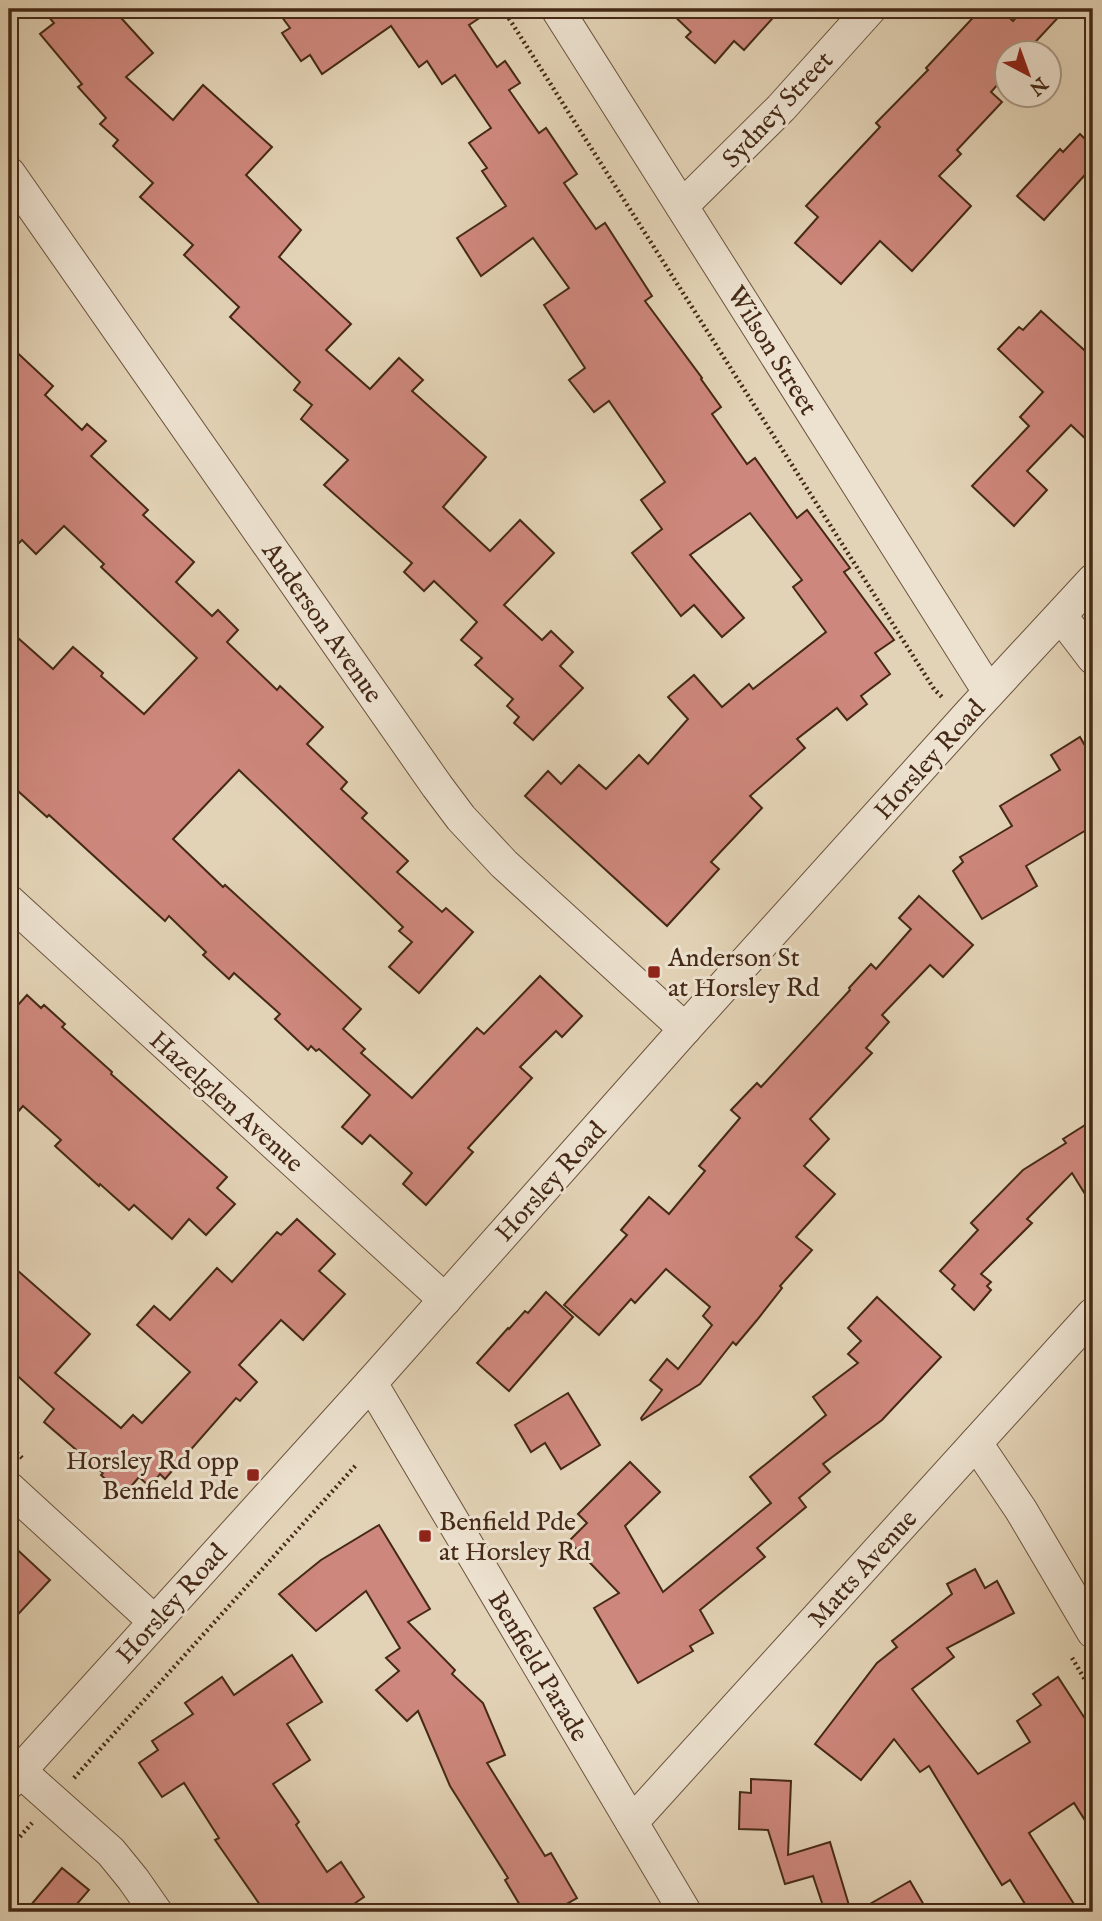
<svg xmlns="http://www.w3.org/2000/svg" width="1102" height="1921" viewBox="0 0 1102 1921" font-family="'IM FELL English',serif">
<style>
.building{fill:#ce877c;stroke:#452916;stroke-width:2}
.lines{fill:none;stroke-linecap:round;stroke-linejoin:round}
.minor-casing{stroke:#6c543e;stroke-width:34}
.path{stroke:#452916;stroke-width:4.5;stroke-dasharray:2 3.5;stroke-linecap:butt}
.minor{stroke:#ede2d0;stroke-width:32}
.poi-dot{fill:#8f2418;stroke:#ede2d0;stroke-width:2.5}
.labels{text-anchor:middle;stroke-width:6;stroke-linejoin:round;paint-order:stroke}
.street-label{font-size:26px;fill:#452916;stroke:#ede2d0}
.poi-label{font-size:26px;fill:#452916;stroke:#ede2d0;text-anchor:start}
</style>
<rect width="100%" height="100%" fill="#e3d3b6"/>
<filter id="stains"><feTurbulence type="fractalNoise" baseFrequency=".00286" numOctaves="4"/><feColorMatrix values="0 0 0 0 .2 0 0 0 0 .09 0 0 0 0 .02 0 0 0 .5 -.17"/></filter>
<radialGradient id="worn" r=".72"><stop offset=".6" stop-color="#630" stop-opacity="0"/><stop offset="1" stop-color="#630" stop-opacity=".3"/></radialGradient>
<g class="building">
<path d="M42,9H113L153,53L126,77L173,120L203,85L272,147L246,175L301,230L279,257L351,324L326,350L370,389L399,358L423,380L412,391L486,457L443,507L490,551L520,520L554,553L504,605L542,640L551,631L573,652L560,666L583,688L533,740L514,723L519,717L507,706L513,699L475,665L482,658L461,640L477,622L434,581L424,591L404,572L412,563L324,485L348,460L301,419L312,405L294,390L300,382L230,317L239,307L184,255L193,245L140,197L153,183L113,146L118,140L100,124L106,118L78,87L82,84L40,34L54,23Z"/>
<path d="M276,9H493L469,25L497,67L505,61L520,83L509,90L539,133L546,128L577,174L564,183L596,229L605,223L652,296L645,301L702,378L701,379L721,407L712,414L747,464L755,458L797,518L807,510L850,568L844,572L894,640L875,653L890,674L861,696L867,704L847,720L837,708L797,739L805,748L750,796L762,808L711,862L719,869L667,926L525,796L548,771L561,784L579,765L606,789L639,755L648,764L688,719L668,697L694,675L722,707L749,684L753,689L826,632L793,587L802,580L750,513L690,555L744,618L722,637L694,605L681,616L632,553L662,529L641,500L665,482L609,401L594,412L569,380L585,368L544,305L569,288L533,238L481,276L457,238L506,206L482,171L487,168L469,143L491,128L455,75L442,84L427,61L419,67L391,26L322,74L310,55L301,61L282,33L290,28Z"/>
<path d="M667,9H781L744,50L734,41L715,63L686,37L691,32Z"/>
<path d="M981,9H1000L1013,21L1024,9H1066L1026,52H1007V74L991,92L1002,102L957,150L961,154L939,176L971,206L912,271L880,241L841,284L795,243L818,217L806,206L880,127L876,123L928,70L926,68Z"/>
<path d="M1080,134L1093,147V166L1044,220L1017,196L1060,149L1063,152Z"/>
<path d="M1041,311L1093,358V446L1071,425L1027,471L1047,490L1014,526L972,486L1029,426L1020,417L1043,392L998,349L1019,327L1023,330Z"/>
<path d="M9,345L53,386L45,395L82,430L87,424L106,441L91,456L148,510L143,515L194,562L176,582L212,616L218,610L238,630L227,642L277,690L280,686L323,727L307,744L347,782L341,789L367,813L362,818L408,861L397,872L442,912L446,908L473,932L419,993L389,967L412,942L399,931L403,927L239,770L173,839L223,887L225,885L361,1009L343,1029L365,1049L361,1053L412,1098L477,1028L484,1034L540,976L582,1016L562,1037L556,1031L520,1067L532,1078L468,1148L473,1152L426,1205L403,1184L412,1173L370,1135L362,1144L342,1127L370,1095L319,1049L316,1051L311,1046L308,1050L275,1019L280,1014L234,973L229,979L203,955L206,952L169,916L165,921L49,815L47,817L9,783V630L53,669L73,647L103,673L101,676L144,714L197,658L101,567L104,564L64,526L36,554L22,540L9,553Z"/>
<path d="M1080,737L1084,744L1093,738V826L1026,866L1037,886L982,919L953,871L963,862L960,857L1012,826L1000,806L1060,770L1051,755Z"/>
<path d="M919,896L973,945L943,977L930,965L882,1015L889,1022L866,1048L872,1053L810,1119L829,1139L804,1166L835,1194L796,1237L812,1250L780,1286L782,1288L757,1320L736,1345L733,1342L700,1384L642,1420L641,1418L662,1390L650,1380L667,1359L678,1369L712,1325L703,1316L710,1307L666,1269L635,1303L631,1299L599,1335L564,1305L627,1235L621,1230L649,1197L669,1214L705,1171L699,1166L740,1118L731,1110L757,1083L761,1087L850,990L849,988L871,964L876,969L911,929L899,918Z"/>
<path d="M27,995L41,1008L44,1005L65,1024L62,1027L112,1072L111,1074L227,1177L217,1188L235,1204L206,1235L189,1219L172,1239L134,1205L129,1210L100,1184L99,1186L55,1146L61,1140L23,1106L9,1122V1015Z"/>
<path d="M1093,1120V1207L1072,1173L1027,1219L1032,1223L981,1274L991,1282L987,1286L991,1290L974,1310L952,1289L955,1285L940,1271L978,1230L971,1223L1023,1170L1066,1143L1063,1139Z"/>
<path d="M297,1219L335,1254L319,1271L345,1294L303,1340L281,1320L239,1365L257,1382L240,1401L236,1398L165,1479L160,1474L150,1487L139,1477L123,1496L101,1475L103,1473L44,1422L54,1409L9,1368V1263L90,1334L55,1373L121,1428L133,1415L142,1423L190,1372L137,1325L154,1306L170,1320L217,1268L232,1282L277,1232L281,1235Z"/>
<path d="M546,1292L573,1317L509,1391L477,1363L508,1328L509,1329L525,1311L528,1313Z"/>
<path d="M877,1297L941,1357L882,1420L823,1464L830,1472L799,1498L806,1507L757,1548L765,1557L700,1610L713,1633L690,1646L693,1651L638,1683L594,1608L619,1593L569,1541L587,1523L578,1514L630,1462L660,1492L625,1526L663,1592L771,1503L750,1477L826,1415L813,1397L858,1363L848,1354L861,1341L848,1328Z"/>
<path d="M568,1393L600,1445L561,1469L545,1443L531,1452L515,1425Z"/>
<path d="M379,1525L430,1609L408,1622L455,1670L452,1674L483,1703L505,1755L487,1763L545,1856L551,1853L577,1898L552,1912H524L505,1880L508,1878L450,1786L418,1711L407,1721L376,1690L399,1671L386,1658L400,1648L366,1591L316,1631L279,1594L321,1560Z"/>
<path d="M9,1542L50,1580L9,1624Z"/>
<path d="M975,1569L985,1588L997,1581L1014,1613L947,1648L954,1657L912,1689L978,1774L1030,1742L1017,1721L1041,1705L1033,1694L1058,1677L1093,1731V1833L1074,1803L1029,1833L1079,1912H1030L1010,1880L1002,1885L929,1766L920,1772L894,1739L861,1780L815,1744L877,1663L897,1647L892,1641L952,1594L947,1584Z"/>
<path d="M292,1655L322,1702L287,1724L310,1760L273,1784L299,1822L296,1825L327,1872L341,1862L364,1897L342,1912H265L215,1840L219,1838L184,1783L162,1797L139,1763L158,1750L152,1741L193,1714L185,1703L222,1677L234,1695Z"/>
<path d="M751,1779L791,1781L788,1855L830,1842L851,1912H825L813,1876L785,1884L768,1830L739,1829L740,1792L751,1793Z"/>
<path d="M62,1868L89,1890L70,1912H25Z"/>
<path d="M910,1881L928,1912H856Z"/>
</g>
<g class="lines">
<defs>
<g id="minor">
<path d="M557,9L989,692"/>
<path d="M9,173L437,786L461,818L504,864L685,1029"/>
<path d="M682,206L781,108L870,9"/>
<path d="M1061,616L1093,658"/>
<path d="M9,901L445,1300"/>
<path d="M371,1383L685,1912"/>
<path d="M976,1443L1021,1510L1093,1632"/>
<path d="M9,1488L154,1621"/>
<path d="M20,1771L111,1852L133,1879L156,1912"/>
<path d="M9,1783L371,1383L685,1029L970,713L1093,580"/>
<path d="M632,1822L1093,1314"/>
</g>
</defs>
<use href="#minor" class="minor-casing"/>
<g class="path">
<path d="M503,9L934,689L943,698"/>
<path d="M9,1445L22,1458"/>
<path d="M1072,1658L1093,1693"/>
<path d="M74,1778L357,1464"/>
<path d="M9,1849L32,1823"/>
</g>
<use href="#minor" class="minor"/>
</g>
<g class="poi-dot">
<rect x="647" y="965" width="14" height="14" rx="3.5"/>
<rect x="246" y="1468" width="14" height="14" rx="3.5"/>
<rect x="418" y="1529" width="14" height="14" rx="3.5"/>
</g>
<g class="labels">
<g class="street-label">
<text transform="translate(777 109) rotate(-47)" y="9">Sydney Street</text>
<text transform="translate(773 350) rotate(58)" y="9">Wilson Street</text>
<text transform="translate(323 622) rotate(55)" y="9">Anderson Avenue</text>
<text transform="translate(929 759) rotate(-48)" y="9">Horsley Road</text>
<text transform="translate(227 1101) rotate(42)" y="9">Hazelglen Avenue</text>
<text transform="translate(550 1181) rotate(-48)" y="9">Horsley Road</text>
<text transform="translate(862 1568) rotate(-48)" y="9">Matts Avenue</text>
<text transform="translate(171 1603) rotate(-48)" y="9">Horsley Road</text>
<text transform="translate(539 1666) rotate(59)" y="9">Benfield Parade</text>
</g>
<g class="poi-label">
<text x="668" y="966">Anderson St<tspan x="668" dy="30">at Horsley Rd</tspan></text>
<text x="239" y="1469" text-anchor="end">Horsley Rd opp<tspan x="239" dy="30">Benfield Pde</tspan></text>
<text x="439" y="1530">Benfield Pde<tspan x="439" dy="30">at Horsley Rd</tspan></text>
</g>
</g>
<rect width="1102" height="1921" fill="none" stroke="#e3d3b6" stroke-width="35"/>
<rect x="10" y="10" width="1081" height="1900" fill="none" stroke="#452916" stroke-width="3.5"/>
<rect x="18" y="18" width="1067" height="1886" fill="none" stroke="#452916" stroke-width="2"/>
<g transform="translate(1028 74) rotate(139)"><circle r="33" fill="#ede2d0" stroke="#aa9886" stroke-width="2"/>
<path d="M0-5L12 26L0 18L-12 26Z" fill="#8f2418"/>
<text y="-10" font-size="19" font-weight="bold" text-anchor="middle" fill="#452916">N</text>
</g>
<rect width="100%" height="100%" filter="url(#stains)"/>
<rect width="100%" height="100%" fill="url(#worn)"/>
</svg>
